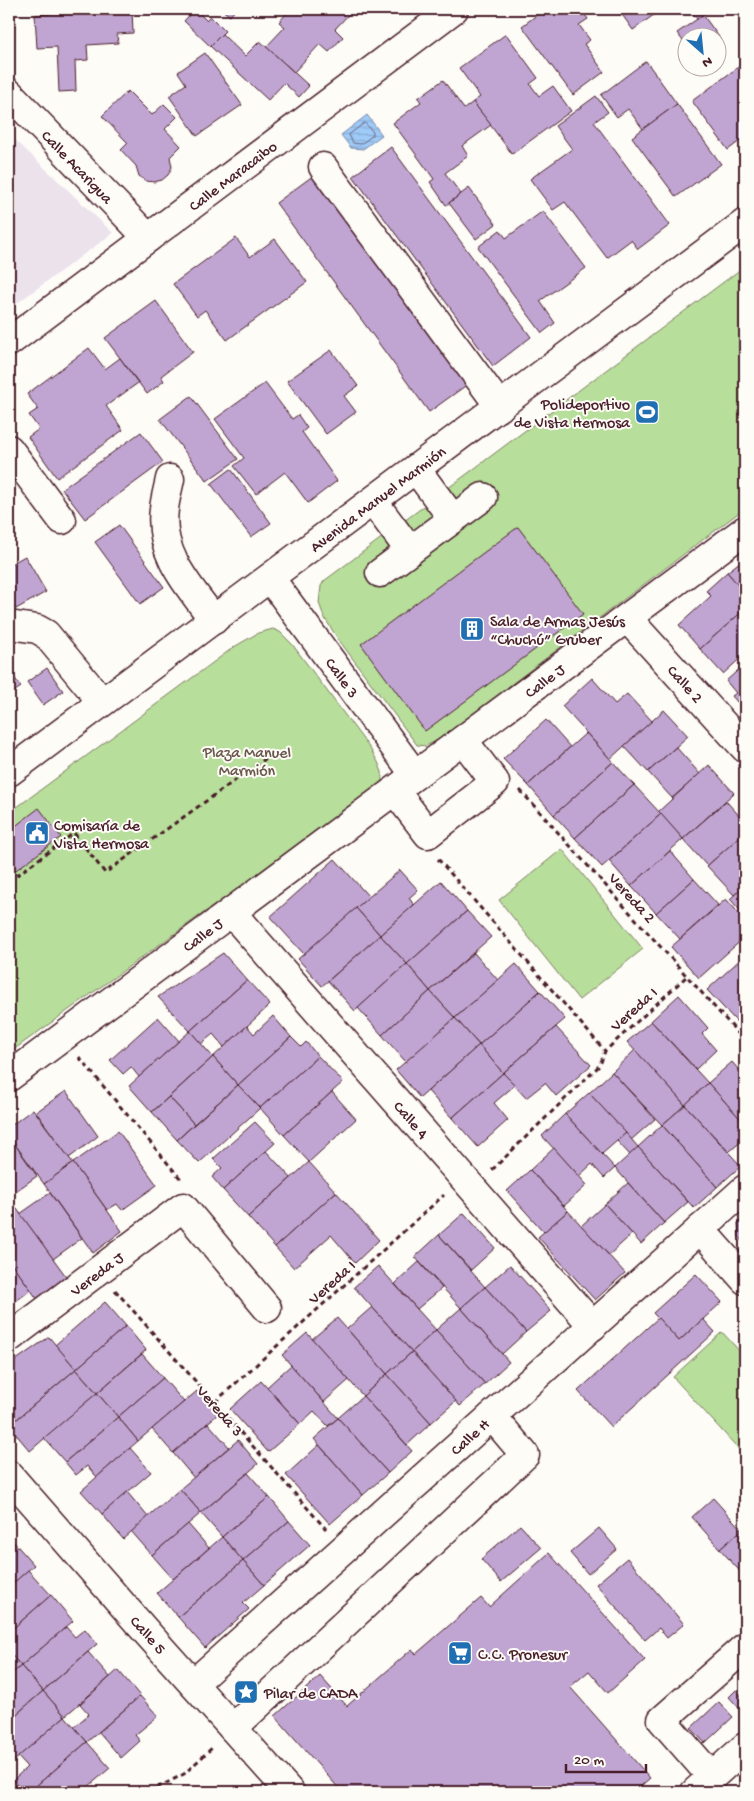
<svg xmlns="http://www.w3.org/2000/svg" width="754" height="1801" viewBox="0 0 754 1801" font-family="'Gochi Hand',sans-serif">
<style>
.built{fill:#ebe2ec}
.green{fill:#b7de9a;stroke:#807e62}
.water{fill:url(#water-rules);stroke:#7c86a6}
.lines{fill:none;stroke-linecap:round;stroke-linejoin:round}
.shore{stroke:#6c647d;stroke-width:1}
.building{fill:#c0a5d2;stroke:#4a1f2b}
.minor-casing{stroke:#4a1f2b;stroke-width:31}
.path{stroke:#4a1f2b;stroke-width:3;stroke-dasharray:5 4;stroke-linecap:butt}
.minor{stroke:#fdfcf7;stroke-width:28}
.labels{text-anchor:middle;stroke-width:4;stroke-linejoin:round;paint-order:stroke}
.street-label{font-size:16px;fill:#4a1f2b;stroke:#fdfcf7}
.poi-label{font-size:16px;fill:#4a1f2b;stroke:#fdfcf7;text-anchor:start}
.park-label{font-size:16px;fill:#6b584c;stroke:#fdfcf7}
</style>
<defs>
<pattern id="water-rules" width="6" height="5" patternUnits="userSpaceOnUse" patternTransform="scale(1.25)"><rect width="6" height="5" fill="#9ecbf8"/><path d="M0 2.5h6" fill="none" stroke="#8aaed5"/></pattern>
</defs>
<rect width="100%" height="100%" fill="#fdfcf7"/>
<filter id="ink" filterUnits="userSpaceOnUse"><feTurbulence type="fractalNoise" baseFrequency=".02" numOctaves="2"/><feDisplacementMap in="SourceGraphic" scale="10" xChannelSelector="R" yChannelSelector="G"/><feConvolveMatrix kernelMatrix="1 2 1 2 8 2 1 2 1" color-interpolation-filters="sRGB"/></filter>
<g filter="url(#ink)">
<path class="built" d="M9,134L113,233L9,309Z"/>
<g class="green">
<path d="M745,266V508L439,739L426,746L417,745L338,639L324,617L319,603L321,586L324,581Z"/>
<path d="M273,629L280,632L292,644L371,750L378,762L382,772V781L366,796L9,1053V813L234,647L258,633Z"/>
<path d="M562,849L643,949L579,1000L499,900Z"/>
<path d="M722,1332L745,1357V1456L673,1377Z"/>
</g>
<path class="water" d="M367,115L382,135L363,149L351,148L341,135Z"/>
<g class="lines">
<path class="shore" d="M365,123L373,132V135L361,144L353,143L349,135Z"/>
</g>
<g class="building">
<path d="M50,9H132L133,33L117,34L118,43L87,45L88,60L75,61L76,91L59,92L57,47L37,48L35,15L50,14Z"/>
<path d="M195,9L206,20L210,16L225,31L210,46L184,21Z"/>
<path d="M221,9H236L230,16Z"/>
<path d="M280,9H345L350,13L335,29L343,37L329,52L320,44L294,72L266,47L285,27L279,22L286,14Z"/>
<path d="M545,9H581L588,19L579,25L590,40L584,44L604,72L573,95L522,26Z"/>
<path d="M618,9H662L633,30Z"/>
<path d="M689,9H711L697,19Z"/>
<path d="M703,15L719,37L716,39V38H686V45L677,33Z"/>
<path d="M222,34L245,56L260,41L309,86L299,97L284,83L268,100L210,46Z"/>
<path d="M506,34L538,78L530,84L539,96L553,86L571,111L512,154L473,102L480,97L459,68Z"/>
<path d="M205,53L242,105L197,136L169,96L186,84L178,72Z"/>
<path d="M646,61L677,104L643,129L628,109L617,117L601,95Z"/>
<path d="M741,65L745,71V137L728,150L692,101Z"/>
<path d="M443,80L464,109L473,102L491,125L462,146L468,156L445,173L461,194L446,205L430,182L434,179L393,123L421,102L418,98Z"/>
<path d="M128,91L152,115L164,104L177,117L165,129L181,146L170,157L172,167L168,175L162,180L154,182L146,181L139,176L136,166L121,150L128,143L102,116Z"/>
<path d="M596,96L608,112L594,122L670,225L638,249L631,240L607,258L565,202L553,210L530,179L572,149L555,126Z"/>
<path d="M677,104L721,164L676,197L632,137Z"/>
<path d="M391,147L531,337L493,366L353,176Z"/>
<path d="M314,175L468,384L429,412L276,203Z"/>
<path d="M469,188L496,224L476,239L449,203Z"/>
<path d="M543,211L586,268L540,301L555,323L542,333L478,247L500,230L506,238Z"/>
<path d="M236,238L250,257L275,239L307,282L227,340L205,310L197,316L173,284Z"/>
<path d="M156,301L193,352L161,376L164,381L147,394L105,338Z"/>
<path d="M89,348L105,369L120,358L138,383L106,406L123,430L57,478L28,437L39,429L29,415L38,409L27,394Z"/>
<path d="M331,350L358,386L344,396L356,412L326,434L287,381Z"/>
<path d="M265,383L292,419L298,415L307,428L302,432L337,481L308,503L285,472L256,494L234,466L244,458L215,419Z"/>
<path d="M191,396L238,459L207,481L160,419Z"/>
<path d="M141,432L163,462L85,519L62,489Z"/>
<path d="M231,469L271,523L251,537L211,484Z"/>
<path d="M119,525L164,587L140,604L95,542Z"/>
<path d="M518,527L583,614L425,731L361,644Z"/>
<path d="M25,556L46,592L16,609L9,598V565Z"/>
<path d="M745,558V593L727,572Z"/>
<path d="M727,572L745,593V609L700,649L679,625L711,596L706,591Z"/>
<path d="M745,609V654L723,674L700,649Z"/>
<path d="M745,664V711L732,696L736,693L726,681Z"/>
<path d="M47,668L63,691L43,705L27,682Z"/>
<path d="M9,670L21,687L9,695Z"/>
<path d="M592,678L615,704L627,694L652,721L610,759L562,706Z"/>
<path d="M664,710L688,736L648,772L624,746Z"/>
<path d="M546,720L570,747L528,785L503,759Z"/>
<path d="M586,733L613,762L554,815L528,785Z"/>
<path d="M676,747L700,774L672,798L648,772Z"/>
<path d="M613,762L634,785L575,838L554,815Z"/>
<path d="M709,765L734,793L683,839L658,812Z"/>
<path d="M634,785L661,814L602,867L575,838Z"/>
<path d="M726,801L745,822V832L707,866L683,839Z"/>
<path d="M39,808L61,837L9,875V831Z"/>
<path d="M661,814L683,839L631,886L609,861Z"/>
<path d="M745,832V885L734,895L707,866Z"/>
<path d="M670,851L694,879L656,913L631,886Z"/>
<path d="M335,859L369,897L304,954L270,917Z"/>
<path d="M400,870L418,890L409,898L414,905L380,935L356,908Z"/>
<path d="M694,879L718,905L680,939L656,913Z"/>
<path d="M441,881L467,911L407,964L380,935Z"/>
<path d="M745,885V916L730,899Z"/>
<path d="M726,899L745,920V937L699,978L671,947Z"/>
<path d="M356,908L380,935L322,986L298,959Z"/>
<path d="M467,911L491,937L430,991L407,964Z"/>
<path d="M380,935L407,964L355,1011L328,981Z"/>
<path d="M223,953L247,980L190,1031L158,997Z"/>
<path d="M474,953L498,980L455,1018L430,991Z"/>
<path d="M745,955V1013L736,1021L707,990Z"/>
<path d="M407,964L430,991L382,1035L358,1008Z"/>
<path d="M516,964L540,991L479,1045L455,1018Z"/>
<path d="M247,980L270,1005L224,1047L213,1034L201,1044L190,1031Z"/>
<path d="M430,991L455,1018L406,1062L382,1035Z"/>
<path d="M540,991L565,1019L503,1073L479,1045Z"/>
<path d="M679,995L708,1028L702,1034L716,1050L696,1069L651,1021Z"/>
<path d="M745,1013V1032L736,1021Z"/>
<path d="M273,1016L291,1037L238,1085L213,1057L247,1026L254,1034Z"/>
<path d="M158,1017L179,1041L139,1077L131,1067L123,1074L110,1060Z"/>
<path d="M455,1018L479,1045L420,1098L396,1070Z"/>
<path d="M651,1021L708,1083L685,1105L627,1042Z"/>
<path d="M556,1027L591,1065L556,1096L545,1083L526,1098L503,1073Z"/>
<path d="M190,1031L213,1057L152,1112L129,1086Z"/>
<path d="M291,1037L301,1047L306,1042L318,1056L260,1108L238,1085Z"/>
<path d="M479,1045L503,1073L452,1118L428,1091Z"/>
<path d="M635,1050L685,1105L662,1125L612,1072Z"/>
<path d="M318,1056L343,1082L284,1135L260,1108Z"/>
<path d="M213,1057L238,1085L194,1124L169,1097Z"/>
<path d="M732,1062L745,1077V1124L708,1083Z"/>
<path d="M612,1072L655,1119L631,1140L589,1093Z"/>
<path d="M503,1073L515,1085L494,1103L508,1120L478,1147L452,1118Z"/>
<path d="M708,1083L745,1124V1138L729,1152L685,1105Z"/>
<path d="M238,1085L260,1108L199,1163L177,1140Z"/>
<path d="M66,1091L98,1136L69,1158L36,1112Z"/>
<path d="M332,1092L356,1119L309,1162L284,1135Z"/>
<path d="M589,1093L626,1133L602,1154L565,1114Z"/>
<path d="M169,1097L194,1124L177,1140L152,1112Z"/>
<path d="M685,1105L741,1166L717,1187L662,1125Z"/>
<path d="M33,1109L73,1163L44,1184L9,1136V1127Z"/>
<path d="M565,1114L615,1168L604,1178L592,1164L579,1176L542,1136Z"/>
<path d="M255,1122L275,1143L223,1190L212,1177L222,1168L213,1159Z"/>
<path d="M662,1125L717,1187L694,1208L638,1147Z"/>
<path d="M118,1131L157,1185L122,1210L117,1204L107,1210L73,1163Z"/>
<path d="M626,1133L638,1147L630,1155L617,1141Z"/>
<path d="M9,1136L37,1176L9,1196Z"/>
<path d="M638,1147L688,1202L664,1223L615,1168Z"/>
<path d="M554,1148L587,1185L564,1206L530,1170Z"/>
<path d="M266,1151L291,1178L248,1217L223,1190Z"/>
<path d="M309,1162L336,1192L275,1247L248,1217Z"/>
<path d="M73,1163L122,1231L93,1253L44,1184Z"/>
<path d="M530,1170L568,1211L544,1232L507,1191Z"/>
<path d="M628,1183L664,1223L641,1244L605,1204Z"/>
<path d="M336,1192L379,1240L355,1263L331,1235L294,1268L275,1247Z"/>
<path d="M50,1193L82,1238L53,1259L20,1214Z"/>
<path d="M605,1204L632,1234L609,1255L581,1226Z"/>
<path d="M14,1205L68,1279L38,1300L9,1260V1209Z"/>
<path d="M568,1211L625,1273L595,1300L538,1237Z"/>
<path d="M464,1213L495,1248L471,1270L439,1235Z"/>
<path d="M745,1217V1244L739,1237L738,1223Z"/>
<path d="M439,1235L485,1287L461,1308L415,1257Z"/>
<path d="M9,1260L31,1290L9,1306Z"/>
<path d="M419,1262L442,1288L417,1309L395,1284Z"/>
<path d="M510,1265L551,1311L526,1332L485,1287Z"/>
<path d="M378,1266L436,1330L412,1352L354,1287Z"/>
<path d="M696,1274L722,1302L679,1341L653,1313Z"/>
<path d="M485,1287L526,1332L502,1354L461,1308Z"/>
<path d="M105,1302L126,1326L76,1369L55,1345Z"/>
<path d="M372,1307L412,1352L387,1374L347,1329Z"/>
<path d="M461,1308L509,1362L485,1384L436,1330Z"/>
<path d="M337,1318L387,1374L363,1396L312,1339Z"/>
<path d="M658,1318L679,1341L703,1319L715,1332L611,1427L578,1391Z"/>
<path d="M126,1326L146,1350L97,1393L76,1369Z"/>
<path d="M436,1330L485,1384L460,1406L412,1352Z"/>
<path d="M307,1333L349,1380L324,1402L282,1355Z"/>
<path d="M49,1337L76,1369L9,1426V1365Z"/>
<path d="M412,1352L456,1401L431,1423L387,1374Z"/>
<path d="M142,1354L163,1378L118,1417L97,1393Z"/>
<path d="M291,1365L338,1418L328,1426L314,1411L300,1424L267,1387Z"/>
<path d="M76,1369L97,1393L30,1451L9,1426Z"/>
<path d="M387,1374L431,1423L407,1445L363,1396Z"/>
<path d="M163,1378L184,1402L138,1441L118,1417Z"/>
<path d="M261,1381L300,1424L268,1452L230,1409Z"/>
<path d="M197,1391L218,1414L173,1453L152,1429Z"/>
<path d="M97,1393L118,1417L65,1462L44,1438Z"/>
<path d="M363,1396L412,1451L388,1473L338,1418Z"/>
<path d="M118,1417L138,1441L97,1477L87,1466L76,1475L65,1462Z"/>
<path d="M338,1418L388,1473L363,1495L314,1439Z"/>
<path d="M208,1423L229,1447L194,1478L173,1453Z"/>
<path d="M238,1440L258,1464L201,1513L180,1489Z"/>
<path d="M319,1445L363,1495L330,1524L286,1475Z"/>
<path d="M130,1448L151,1472L102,1514L81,1491Z"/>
<path d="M248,1473L269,1497L222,1537L201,1513Z"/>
<path d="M180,1489L201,1513L152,1555L131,1531Z"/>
<path d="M127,1492L148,1517L123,1539L102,1514Z"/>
<path d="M269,1497L289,1521L243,1561L222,1537Z"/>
<path d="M713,1498L742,1530L720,1549L692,1517Z"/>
<path d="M289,1521L310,1545L264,1585L243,1561Z"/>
<path d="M188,1524L209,1548L173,1579L152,1555Z"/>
<path d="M520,1525L541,1548L501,1582L481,1559Z"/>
<path d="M745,1527V1577L720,1549Z"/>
<path d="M599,1528L617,1549L588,1574L570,1553Z"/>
<path d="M222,1537L243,1561L178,1617L157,1593Z"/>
<path d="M12,1540L34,1565L9,1587V1543Z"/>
<path d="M549,1553L645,1660L608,1693L589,1671L570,1687L650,1778L634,1792H583L581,1791L579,1792H342L275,1716L320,1676L347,1706L412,1649L416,1654L481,1598L489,1607Z"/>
<path d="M627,1558L684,1624L667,1638L659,1628L645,1640L596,1584Z"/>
<path d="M243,1561L264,1585L243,1603L249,1609L205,1648L178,1617Z"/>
<path d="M28,1570L51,1595L9,1632V1587Z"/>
<path d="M51,1595L73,1621L21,1666L9,1652V1632Z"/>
<path d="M66,1627L75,1637L85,1629L97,1644L43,1691L21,1666Z"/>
<path d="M9,1652L21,1666L9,1676Z"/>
<path d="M88,1652L110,1677L65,1716L43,1691Z"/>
<path d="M21,1666L43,1691L9,1721V1676Z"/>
<path d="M118,1670L140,1696L87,1742L74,1727L89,1714L80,1704Z"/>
<path d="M736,1690L745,1700V1704L740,1709L729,1697Z"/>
<path d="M43,1691L65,1716L12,1763L9,1759V1721Z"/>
<path d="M140,1696L158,1716L135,1735L140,1741L121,1758L99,1732Z"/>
<path d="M719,1702L733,1717L705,1743L691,1728Z"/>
<path d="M65,1716L87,1742L29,1792H23L13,1780L27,1767L18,1757Z"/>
<path d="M87,1742L110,1768L82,1792H29Z"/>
<path d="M188,1787L191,1792H177Z"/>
</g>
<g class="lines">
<defs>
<g id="minor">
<path d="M9,93L148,238"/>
<path d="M323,167L500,407"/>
<path d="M9,342L454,9"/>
<path d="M9,449L62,520"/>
<path d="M416,469L453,519"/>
<path d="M170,479C168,489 165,499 164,509C158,554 189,586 214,620"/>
<path d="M373,501L410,551"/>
<path d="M380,573L483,497"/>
<path d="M270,578L415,775"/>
<path d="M627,618L745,748"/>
<path d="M9,625L37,629L46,634L102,702"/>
<path d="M9,772L745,223"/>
<path d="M395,791L428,834L495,782L463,740"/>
<path d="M231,912L593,1326"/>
<path d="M9,1077L745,530"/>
<path d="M700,1229L745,1280"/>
<path d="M9,1338L183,1207L267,1308"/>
<path d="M9,1475L149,1635L290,1792"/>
<path d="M193,1684L745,1189"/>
<path d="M233,1728L525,1455L492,1416"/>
<path d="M712,1777L662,1720L745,1647"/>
<path d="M695,1792L745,1747"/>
</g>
</defs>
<use href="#minor" class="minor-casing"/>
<g class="path">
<path d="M520,790L745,1041"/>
<path d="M438,859L605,1051"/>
<path d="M9,881L74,833L105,873L275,752"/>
<path d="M79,1057L180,1178V1182"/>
<path d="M492,1170L600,1065L605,1051L687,976"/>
<path d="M115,1290L326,1529"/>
<path d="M215,1402L444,1195"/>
<path d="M149,1792L184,1774L214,1746"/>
</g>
<use href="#minor" class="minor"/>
</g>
</g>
<defs>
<symbol id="stadium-square" viewBox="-11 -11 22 22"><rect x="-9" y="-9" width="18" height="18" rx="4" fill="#1f6fb2" stroke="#fdfcf7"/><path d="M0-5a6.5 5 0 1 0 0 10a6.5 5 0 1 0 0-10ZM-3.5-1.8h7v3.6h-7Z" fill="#fff"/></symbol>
<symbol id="building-square" viewBox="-11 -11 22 22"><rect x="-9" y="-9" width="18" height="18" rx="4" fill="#1f6fb2" stroke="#fdfcf7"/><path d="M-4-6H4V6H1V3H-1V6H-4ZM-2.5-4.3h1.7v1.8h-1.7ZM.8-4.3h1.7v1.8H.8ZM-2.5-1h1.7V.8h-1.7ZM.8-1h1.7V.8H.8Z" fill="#fff"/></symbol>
<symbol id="civic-square" viewBox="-11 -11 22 22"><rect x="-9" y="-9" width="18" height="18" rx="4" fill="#1f6fb2" stroke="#fdfcf7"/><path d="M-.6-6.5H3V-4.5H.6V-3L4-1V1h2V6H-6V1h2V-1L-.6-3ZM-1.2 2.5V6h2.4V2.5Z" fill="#fff"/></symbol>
<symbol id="supermarket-square" viewBox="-11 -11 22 22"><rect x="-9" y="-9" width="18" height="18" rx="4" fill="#1f6fb2" stroke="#fdfcf7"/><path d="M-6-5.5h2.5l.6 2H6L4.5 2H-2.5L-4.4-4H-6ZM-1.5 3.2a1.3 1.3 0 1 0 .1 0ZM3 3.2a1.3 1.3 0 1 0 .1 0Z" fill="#fff"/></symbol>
<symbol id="sight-square" viewBox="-11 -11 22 22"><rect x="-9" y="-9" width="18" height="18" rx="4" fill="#1f6fb2" stroke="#fdfcf7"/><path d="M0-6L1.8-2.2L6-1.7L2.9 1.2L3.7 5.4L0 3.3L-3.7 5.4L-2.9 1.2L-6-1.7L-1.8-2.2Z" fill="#fff"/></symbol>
</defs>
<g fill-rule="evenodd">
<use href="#stadium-square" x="633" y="398" width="28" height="28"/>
<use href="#building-square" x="458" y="615" width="28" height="28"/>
<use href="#civic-square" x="23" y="819" width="28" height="28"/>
<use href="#supermarket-square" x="446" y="1639" width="28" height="28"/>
<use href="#sight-square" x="232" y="1678" width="28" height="28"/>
</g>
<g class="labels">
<g class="street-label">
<text transform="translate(78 166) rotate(46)" y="6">Calle Acarigua</text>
<text transform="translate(232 175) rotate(-37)" y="6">Calle Maracaibo</text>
<text transform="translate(377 498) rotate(-37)" y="6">Avenida Manuel Marmión</text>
<text transform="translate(343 677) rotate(54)" y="6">Calle 3</text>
<text transform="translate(544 680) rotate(-37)" y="6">Calle J</text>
<text transform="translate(686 683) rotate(48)" y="6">Calle 2</text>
<text transform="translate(633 897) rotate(48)" y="6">Vereda 2</text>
<text transform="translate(202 934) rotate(-37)" y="6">Calle J</text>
<text transform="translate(633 1008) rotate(-42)" y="6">Vereda I</text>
<text transform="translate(412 1119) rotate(49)" y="6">Calle 4</text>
<text transform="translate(96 1273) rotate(-37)" y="6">Vereda J</text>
<text transform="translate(331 1281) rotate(-42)" y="6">Vereda I</text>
<text transform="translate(221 1410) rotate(49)" y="6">Vereda 3</text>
<text transform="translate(469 1436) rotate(-42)" y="6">Calle H</text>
<text transform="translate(149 1634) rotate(48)" y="6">Calle 5</text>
</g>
<g class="poi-label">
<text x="630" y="409" text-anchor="end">Polideportivo<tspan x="630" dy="18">de Vista Hermosa</tspan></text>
<text x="490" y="626">Sala de Armas Jesús<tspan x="490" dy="18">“Chuchú” Gruber</tspan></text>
<text x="54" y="830">Comisaría de<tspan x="54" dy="18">Vista Hermosa</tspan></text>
<text x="478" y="1659">C.C. Pronesur</text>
<text x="264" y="1698">Pilar de CADA</text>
</g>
<g class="park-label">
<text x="247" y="757">Plaza Manuel<tspan x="247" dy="18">Marmión</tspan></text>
</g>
</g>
<rect width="754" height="1801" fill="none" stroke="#fdfcf7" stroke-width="30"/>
<rect x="15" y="15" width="724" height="1771" fill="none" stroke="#4a1f2b" stroke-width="2" filter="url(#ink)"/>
<g transform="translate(702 52) rotate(153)"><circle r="24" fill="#fdfcf7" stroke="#b5a4a5"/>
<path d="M0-4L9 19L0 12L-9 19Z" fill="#1f6fb2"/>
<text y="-8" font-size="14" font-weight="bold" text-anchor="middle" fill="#4a1f2b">N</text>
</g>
<path d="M566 1764v8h80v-8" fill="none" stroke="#4a1f2b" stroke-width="2.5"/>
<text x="574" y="1764" font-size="15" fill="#4a1f2b" stroke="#fdfcf7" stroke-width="4" paint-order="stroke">20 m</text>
</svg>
